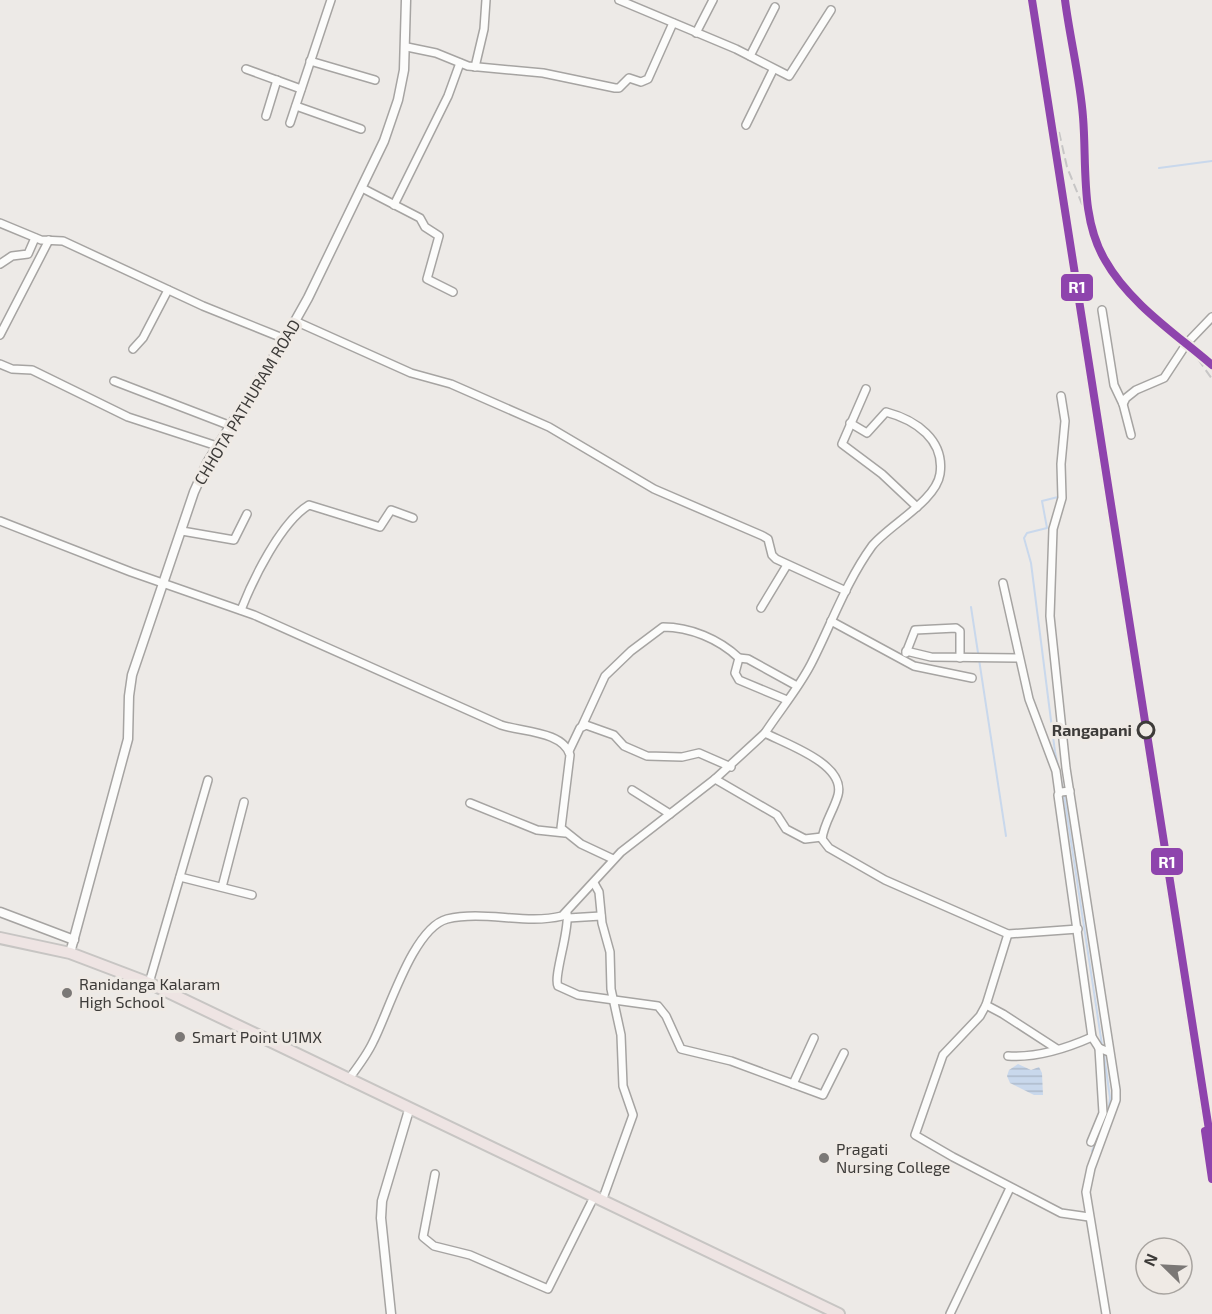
<svg xmlns="http://www.w3.org/2000/svg" width="1212" height="1314" viewBox="0 0 1212 1314" font-family="'Exo 2',sans-serif">
<style>
.water{fill:url(#water-rules)}
.lines{fill:none;stroke-linecap:round;stroke-linejoin:round}
.stream{stroke:#c9d8ec;stroke-width:2}
.minor-casing{stroke:#a6a4a2;stroke-width:10}
.tertiary-casing{stroke:#a6a4a2;stroke-width:11}
.trunk-casing{stroke:#c7c5c3;stroke-width:14}
.minor{stroke:#fcfcfb;stroke-width:7}
.tertiary{stroke:#fcfcfb;stroke-width:8}
.trunk{stroke:#eee4e3;stroke-width:10}
.rail{stroke:#c7c6c6;stroke-width:2;stroke-dasharray:9 4.5;stroke-linecap:butt}
.rail-1-casing{stroke:#efeae5;stroke-width:12}
.rail-1{stroke:#8e44ad;stroke-width:8}
.stop-dot{fill:#efeae5;stroke:#3d3b39;stroke-width:3}
.poi-dot{fill:#7b7876;stroke:#efeae5;stroke-width:2}
.labels{text-anchor:middle;stroke-width:6;stroke-linejoin:round;paint-order:stroke}
.street-label{font-size:16px;fill:#3d3b39;stroke:#efeae5}
.stop-label{font-size:16px;font-weight:bold;fill:#3d3b39;stroke:#efeae5;text-anchor:end}
.poi-label{font-size:16px;fill:#3d3b39;stroke:#efeae5;text-anchor:start}
.line-badge{stroke:#efeae5;stroke-width:2}
.badge-label{font-size:16px;text-anchor:middle;font-weight:bold;fill:#fff}
</style>
<defs>
<pattern id="water-rules" width="6" height="5" patternUnits="userSpaceOnUse" patternTransform="scale(1.5)"><rect width="6" height="5" fill="#c9d8ec"/><path d="M0 2.5h6" fill="none" stroke="#aebacb"/></pattern>
</defs>
<rect width="100%" height="100%" fill="#edeae7"/>
<path class="water" d="M1018,1064L1031,1070L1039,1067L1042,1073L1043,1095H1034L1010,1083L1007,1076L1009,1070Z"/>
<g class="lines">
<g class="stream">
<path d="M1159,168L1212,161"/>
<path d="M1058,497L1042,501L1047,528L1027,533L1024,538L1031,563L1055,752L1063,789"/>
<path d="M971,607L1006,836"/>
<path d="M1064,795L1102,1045"/>
<path d="M1104,1055L1110,1098L1108,1115"/>
<path d="M1092,1151L1104,1123"/>
</g>
<defs>
<g id="minor">
<path d="M619,0L736,49L789,76L831,10"/>
<path d="M696,33L713,0"/>
<path d="M407,47L436,53L468,66L543,73L615,88H619L629,78L641,82L648,79L673,23"/>
<path d="M750,56L775,7"/>
<path d="M310,61L375,80"/>
<path d="M475,67L484,29L486,0"/>
<path d="M246,69L301,89"/>
<path d="M296,106L361,129"/>
<path d="M266,116L277,80"/>
<path d="M290,123L331,0"/>
<path d="M746,125L773,70"/>
<path d="M362,188L420,218L425,227L439,236L427,279L453,292"/>
<path d="M394,205L448,96L460,63"/>
<path d="M0,223L41,240L63,241L203,306L285,339"/>
<path d="M0,264L12,256L28,254L35,238"/>
<path d="M1102,310L1114,385L1123,404L1131,435"/>
<path d="M295,321L411,373L451,384L549,427L654,489L763,536L768,539L772,555L776,559L846,591"/>
<path d="M0,335L49,240"/>
<path d="M133,349L143,338L168,290"/>
<path d="M0,364L12,369L32,370L128,417L217,446"/>
<path d="M114,381L231,426"/>
<path d="M866,389L842,444L882,474L917,507"/>
<path d="M1061,396L1065,421L1061,464L1062,498L1053,529L1050,616L1066,768L1116,1090V1100L1091,1168L1086,1192L1106,1314"/>
<path d="M1123,404L1126,398L1136,390L1164,378L1187,343L1212,317"/>
<path d="M850,423L867,433L886,412C916,420 945,440 940,474C936,501 889,525 872,546C846,582 831,625 811,664C798,689 780,710 765,733C786,744 846,764 838,795C834,810 824,823 822,839L829,848L885,880L1008,934L1078,929"/>
<path d="M0,521L131,572L254,615L501,725C521,732 563,731 570,755L561,828L581,844L613,859"/>
<path d="M182,531L234,540L247,514"/>
<path d="M1003,583L1029,699L1056,771L1059,793"/>
<path d="M761,608L787,565"/>
<path d="M241,610C253,579 281,522 309,505L380,527L391,510L413,518"/>
<path d="M831,621L914,666L972,678"/>
<path d="M906,651L931,657L1018,658"/>
<path d="M906,653L915,630L956,628L960,631V658"/>
<path d="M739,658L748,659L797,686"/>
<path d="M582,726L605,676L631,651L663,627C690,627 719,639 739,658L735,673L739,680L787,700"/>
<path d="M569,751L580,728L586,725L614,735L624,746L647,756L682,757L699,753L731,767"/>
<path d="M715,779L777,815L786,829L805,839L822,837"/>
<path d="M632,790L670,814"/>
<path d="M1070,791L1061,792L1058,795L1092,1037L1099,1048L1109,1052"/>
<path d="M470,803L537,830L565,833"/>
<path d="M180,877L252,895"/>
<path d="M594,883L599,892L602,923L610,952L611,989L621,1035L623,1086L633,1115L602,1201"/>
<path d="M222,887L244,802"/>
<path d="M567,913C570,930 553,977 558,986L578,995L658,1006L666,1016L681,1049L731,1061L823,1095L844,1053"/>
<path d="M568,918L601,916"/>
<path d="M1008,934L986,1005L980,1016L943,1055L915,1135L953,1157L1061,1213L1089,1217"/>
<path d="M149,983L208,780"/>
<path d="M986,1005L1003,1014L1057,1049"/>
<path d="M1008,1056C1037,1058 1065,1049 1092,1037"/>
<path d="M348,1080C357,1068 367,1055 373,1042C389,1011 413,928 447,919C484,910 525,925 562,916L621,852L715,779L765,733"/>
<path d="M793,1084L814,1038"/>
<path d="M1091,1142L1103,1113L1099,1048"/>
<path d="M435,1174L423,1237L434,1246L470,1255L548,1289L594,1197"/>
<path d="M950,1314L1010,1188"/>
</g>
<g id="tertiary">
<path d="M0,912L74,940"/>
<path d="M70,953L128,739L129,696L132,675L194,492L207,463L285,339L308,298L384,141L398,100L404,70L406,0"/>
<path d="M391,1314L381,1218L382,1201L409,1110"/>
</g>
<path id="trunk" d="M0,938L70,953L149,983L839,1314"/>
</defs>
<use href="#minor" class="minor-casing"/>
<use href="#tertiary" class="tertiary-casing"/>
<use href="#trunk" class="trunk-casing"/>
<use href="#minor" class="minor"/>
<use href="#tertiary" class="tertiary"/>
<use href="#trunk" class="trunk"/>
<g class="rail">
<path d="M1065,0C1070,39 1080,78 1083,117C1087,164 1080,218 1105,260C1129,303 1176,334 1212,365"/>
<path d="M1059,132L1067,167L1084,209"/>
<path d="M1068,226L1070,272L1212,1179"/>
<path d="M1198,359L1212,379"/>
</g>
<defs>
<g id="rail-1">
<path d="M1032,0L1212,1149"/>
<path d="M1065,0C1070,39 1080,78 1083,117C1087,164 1080,218 1105,260C1129,303 1176,334 1212,365"/>
<path d="M1205,1131L1212,1179"/>
</g>
</defs>
<use href="#rail-1" class="rail-1-casing"/>
<use href="#rail-1" class="rail-1"/>
</g>
<circle class="stop-dot" cx="1146" cy="730" r="8"/>
<g class="poi-dot">
<circle cx="67" cy="993" r="6"/>
<circle cx="180" cy="1037" r="6"/>
<circle cx="824" cy="1158" r="6"/>
</g>
<g class="labels">
<g class="street-label">
<text transform="translate(247 402) rotate(-59)" y="6">CHHOTA PATHURAM ROAD</text>
</g>
<g class="stop-label">
<text x="1132" y="736">Rangapani</text>
</g>
<g class="poi-label">
<text x="79" y="990">Ranidanga Kalaram<tspan x="79" dy="18">High School</tspan></text>
<text x="192" y="1043">Smart Point U1MX</text>
<text x="836" y="1155">Pragati<tspan x="836" dy="18">Nursing College</tspan></text>
</g>
</g>
<g class="line-badge">
<rect x="1060" y="273" width="34" height="29" rx="6" fill="#8e44ad"/>
<rect x="1150" y="847" width="34" height="29" rx="6" fill="#8e44ad"/>
</g>
<g class="badge-label">
<text x="1077" y="293">R1</text>
<text x="1167" y="868">R1</text>
</g>
<g transform="translate(1164 1266) rotate(294)"><circle r="28" fill="#efeae5" stroke="#a8a4a0" stroke-width="1.5"/>
<path d="M0-4.5L10 22L0 15L-10 22Z" fill="#7b7876"/>
<text y="-9" font-size="16" font-weight="bold" text-anchor="middle" fill="#3d3b39">N</text>
</g>
</svg>
